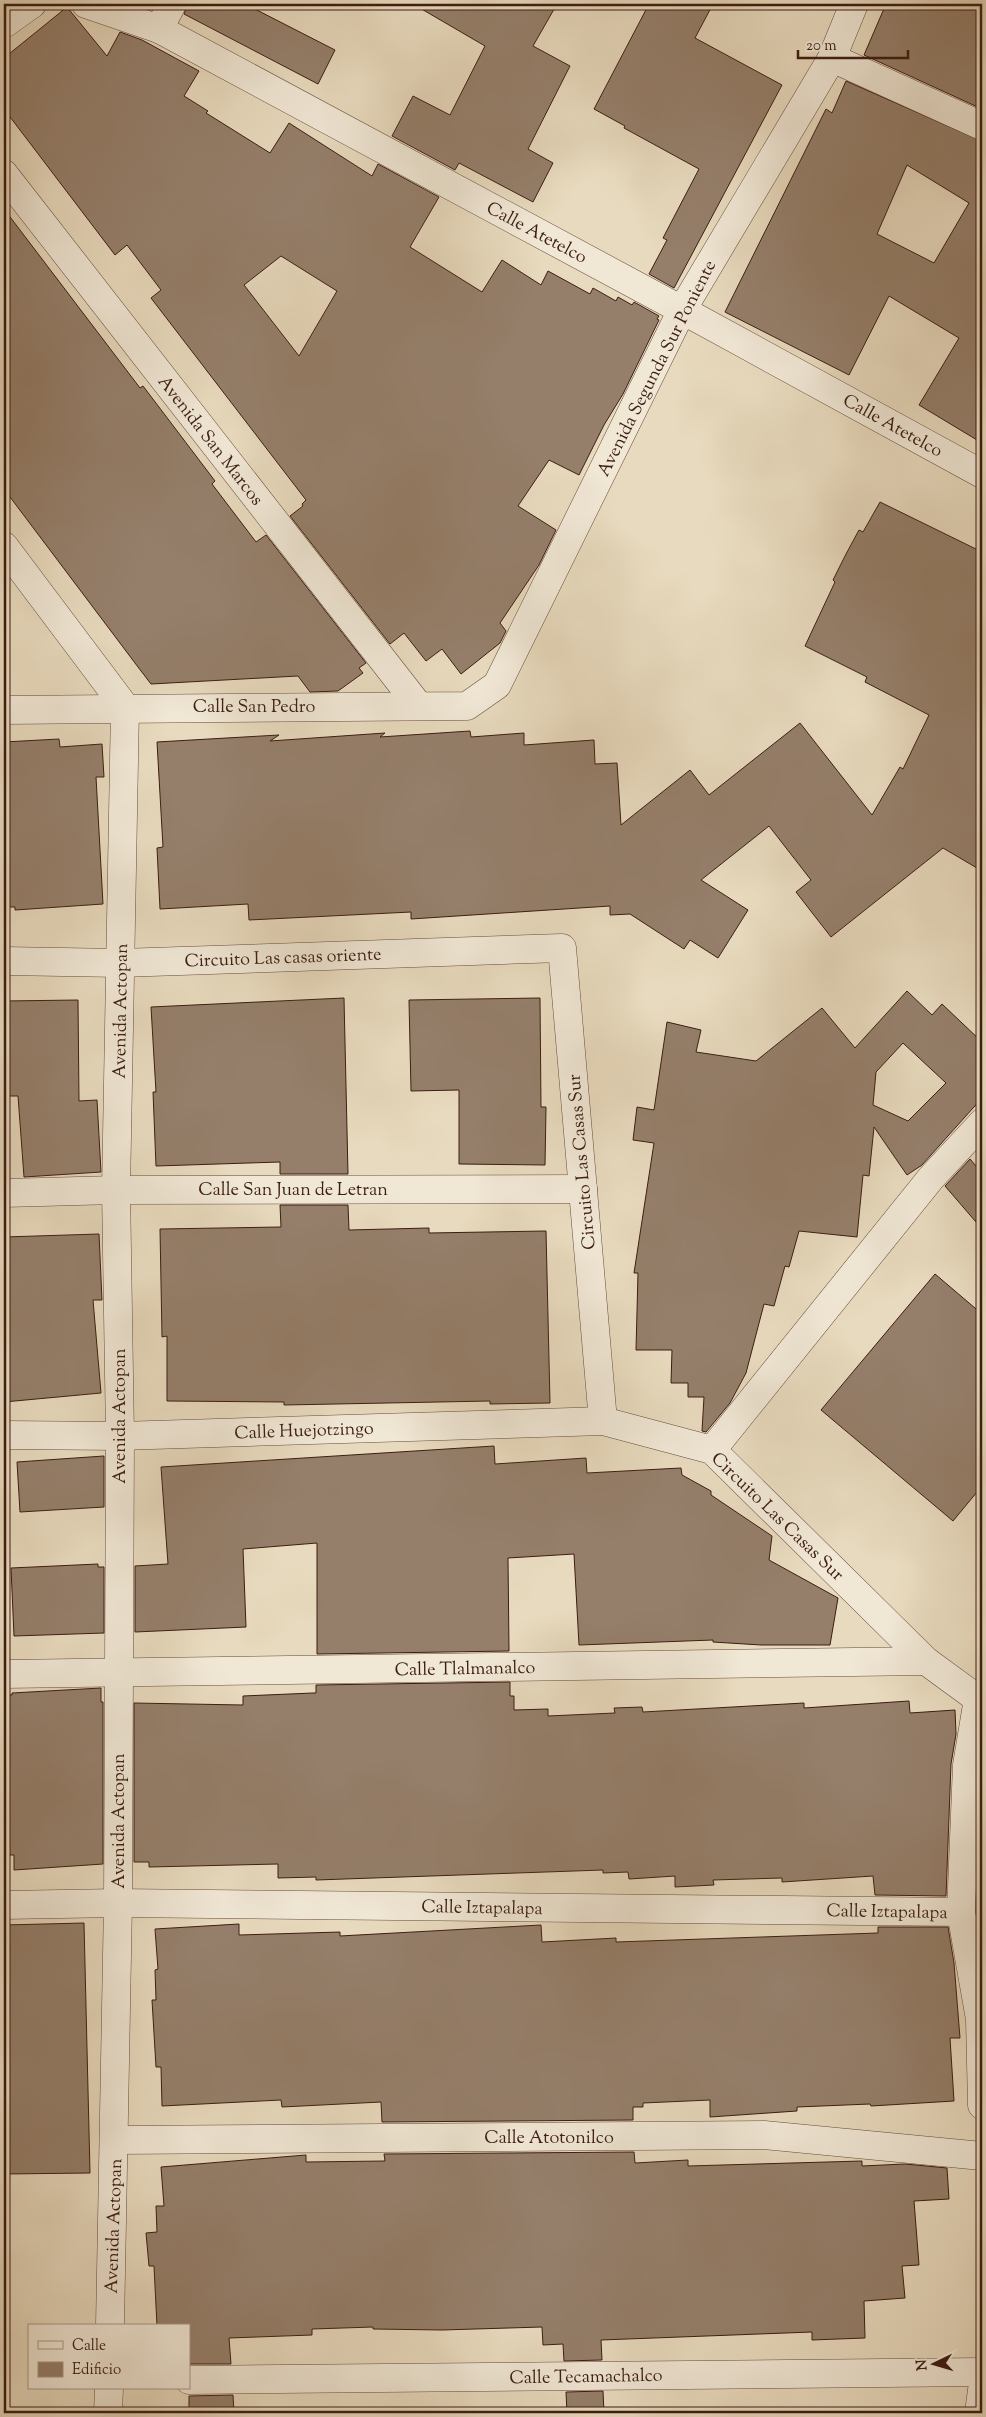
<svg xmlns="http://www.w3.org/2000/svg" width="986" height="2417" viewBox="0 0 986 2417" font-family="'Sorts Mill Goudy',serif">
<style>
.building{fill:#957f6b;stroke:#3c1d12;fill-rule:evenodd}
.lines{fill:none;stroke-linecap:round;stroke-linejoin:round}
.street-casing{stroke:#674c3d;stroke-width:29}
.street{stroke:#f0e7d5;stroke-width:28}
.labels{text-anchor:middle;stroke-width:4;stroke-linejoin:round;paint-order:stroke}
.street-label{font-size:18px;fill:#3c1d12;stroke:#f0e7d5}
</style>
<rect width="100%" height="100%" fill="#e8dabe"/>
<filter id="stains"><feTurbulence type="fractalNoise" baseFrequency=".004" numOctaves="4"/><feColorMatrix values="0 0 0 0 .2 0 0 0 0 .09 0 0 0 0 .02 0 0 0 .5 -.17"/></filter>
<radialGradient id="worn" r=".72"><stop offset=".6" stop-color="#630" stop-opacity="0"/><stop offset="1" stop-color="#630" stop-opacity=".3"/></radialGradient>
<g class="building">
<path d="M188,4H245L335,50L318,84L184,14Z"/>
<path d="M413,4H557L533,46L570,66L528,149L553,163L533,202L459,163L455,170L392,136L413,96L450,115L485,46Z"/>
<path d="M649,4H713L695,38L782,85L674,288L649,274L667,240L663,238L699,169L624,128L625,126L594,109Z"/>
<path d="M886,4H982V109L864,55Z"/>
<path d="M67,7L107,56L120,32L142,40L199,71L184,96L208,111L206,113L270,153L289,123L372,176L378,164L439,197L410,247L482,292L502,260L541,285L548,271L590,294L593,288L616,301L618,297L632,305L634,302L659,316L657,319L659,320L623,394L604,425L579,475L549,460L518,506L556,530L539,565L500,623L506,631L500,643L461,674L442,649L426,661L404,633L390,644L290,516L303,506L302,504L306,500L151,298L161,290L127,245L115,255L4,109V58ZM281,256L337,291L299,356L244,285Z"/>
<path d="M846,81L982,141V443L919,405L959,338L889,296L849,375L725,312L826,109L832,113ZM907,165L969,203L934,263L877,234Z"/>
<path d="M4,209L140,388L143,386L215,481L212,484L256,542L266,535L366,663L359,668L363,673L338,691L310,692L298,676L151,684L138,667L4,489Z"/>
<path d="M880,502L982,552V871L943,848L831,937L796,892L811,880L769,826L701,880L748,910L718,958L690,940L684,949L630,914L610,915V906L411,919V912L249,920L248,904L160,909L157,848L163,847L157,742L279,735L270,741L385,733L380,737L470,731L471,737L524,733V745L594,740L595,764L617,763L621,825L690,770L709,795L800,723L872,815L900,767L903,769L929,715L865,682L867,677L805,646L835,582L833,580L846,554L859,530L863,532Z"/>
<path d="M59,739L60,747L102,744L104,777H96L103,904L15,910V907H4V742Z"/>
<path d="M907,991L932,1015L942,1004L982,1042V1098L922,1165L907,1175L874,1127L869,1176L863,1175L857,1237L799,1231L789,1267L785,1266L774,1306L764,1304L746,1373L730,1403L706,1432L702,1431L704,1397H688V1383H671L672,1350H636L638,1273H634L654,1143L633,1140L637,1107L654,1110L667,1022L701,1030L696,1052L756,1061L822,1008L855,1048ZM903,1043L946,1083L908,1121L873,1105L876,1072Z"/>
<path d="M344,998L348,1174H280V1162L156,1166L153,1092H156L151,1007Z"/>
<path d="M540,998L541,1107H546L545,1165L459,1164V1090L411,1091L409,1000Z"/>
<path d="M78,1000L79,1101L97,1100L101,1172L24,1177L18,1096H4V1001Z"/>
<path d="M970,1159L982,1173V1229L945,1186Z"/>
<path d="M280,1205H348L349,1230L429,1228V1233L546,1231L550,1403L490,1404V1401L284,1405V1402L167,1401V1336L162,1337L160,1229L281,1227Z"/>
<path d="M99,1234L102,1300H93L101,1393L4,1402V1237Z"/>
<path d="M935,1274L982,1314V1486L953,1521L821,1410Z"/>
<path d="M494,1446L495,1464L586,1458L587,1473L681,1468L682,1475L711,1491V1495L772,1536L769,1560L838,1598L830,1645H761L713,1642V1640L579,1645L574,1554L508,1558L509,1651L317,1654V1543L243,1549L246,1627L135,1632V1566L168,1564L161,1467Z"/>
<path d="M104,1456V1507L20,1512L17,1462Z"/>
<path d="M98,1564V1567H104V1633L14,1636L11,1568Z"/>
<path d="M510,1682V1696H514V1710L548,1709V1716L615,1713L614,1708L642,1707L643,1712L804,1703V1708L909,1701L910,1713L955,1710L956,1734L951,1764L946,1896L875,1895L873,1876L782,1882V1878L713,1880L714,1885L675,1887V1876L629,1879L628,1872L603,1873V1870L316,1880V1877L278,1878V1864L149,1867V1862H134V1703L243,1705V1696L313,1693H316V1685Z"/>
<path d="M101,1688V1702H103V1864L14,1870V1855H4V1695H12V1693Z"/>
<path d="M84,1923L90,2173L4,2174V1925Z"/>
<path d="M239,1924V1935L340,1932V1936L541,1925L542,1942L616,1938V1942L878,1933V1927H948L954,1963L960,2038H950L954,2101L871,2106L870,2104L797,2107V2111L710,2117V2100L643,2103V2107H633V2120L382,2122L381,2102L282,2107L281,2100L162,2106L161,2067H156L152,2000H156L155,1970L158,1969L155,1929Z"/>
<path d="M634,2152L635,2163L688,2160V2166L862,2161V2166L905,2164L947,2168L949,2199L914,2201L919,2265L902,2266L905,2298L864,2301L865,2338L812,2340V2332L601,2340L602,2360L564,2361L563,2344L543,2345L542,2327L442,2330L373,2329V2327L312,2329V2335L229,2338L231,2364H189V2326H157L154,2266H149L146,2233L157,2232L156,2206H164L161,2167L306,2155V2162L385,2161L384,2154Z"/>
<path d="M603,2391L604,2413H567L566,2392Z"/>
<path d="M233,2395L234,2413H189V2396Z"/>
</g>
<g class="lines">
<defs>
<g id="street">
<path d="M86,4L159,29L682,310L982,474"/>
<path d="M4,24L32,4"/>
<path d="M159,29L172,4"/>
<path d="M832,58L982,126"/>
<path d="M4,174L418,705"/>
<path d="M4,546L125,707L116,1190L120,1436L118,1903L110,2326"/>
<path d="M4,710L467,706L497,685L682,310L832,58L854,4"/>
<path d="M4,961L120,963L562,948L603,1421"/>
<path d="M4,1193L116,1190L583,1189"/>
<path d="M4,1435L120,1436L603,1421L712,1450L926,1661L978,1699L967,1765L961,1912L980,2019L982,2105"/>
<path d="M712,1450L931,1178L982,1123"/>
<path d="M4,1674L926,1661"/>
<path d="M4,1905L118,1903L961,1912"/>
<path d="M115,2140L764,2135L982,2156"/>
<path d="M189,2380L982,2372"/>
<path d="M108,2413L109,2388"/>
<path d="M979,2413L982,2390"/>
</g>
</defs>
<use href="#street" class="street-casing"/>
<use href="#street" class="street"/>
</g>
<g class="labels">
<g class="street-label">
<text transform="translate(537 232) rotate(28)" y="6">Calle Atetelco</text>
<text transform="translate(656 368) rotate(-63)" y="6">Avenida Segunda Sur Poniente</text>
<text transform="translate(893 425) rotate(29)" y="6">Calle Atetelco</text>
<text transform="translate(211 440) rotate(52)" y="6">Avenida San Marcos</text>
<text x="254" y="712">Calle San Pedro</text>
<text transform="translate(283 957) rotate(-2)" y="6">Circuito Las casas oriente</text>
<text transform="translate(120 1011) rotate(-89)" y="6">Avenida Actopan</text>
<text transform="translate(581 1162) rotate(-95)" y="6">Circuito Las Casas Sur</text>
<text x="293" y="1195">Calle San Juan de Letran</text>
<text transform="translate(119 1416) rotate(-90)" y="6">Avenida Actopan</text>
<text transform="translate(304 1430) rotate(-2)" y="6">Calle Huejotzingo</text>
<text transform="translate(778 1516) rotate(44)" y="6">Circuito Las Casas Sur</text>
<text transform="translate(465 1668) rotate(-1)" y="6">Calle Tlalmanalco</text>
<text transform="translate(118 1821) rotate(-90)" y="6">Avenida Actopan</text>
<text transform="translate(482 1907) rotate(1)" y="6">Calle Iztapalapa</text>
<text transform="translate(887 1911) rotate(1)" y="6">Calle Iztapalapa</text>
<text x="549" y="2143">Calle Atotonilco</text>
<text transform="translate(113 2226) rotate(-88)" y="6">Avenida Actopan</text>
<text transform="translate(586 2376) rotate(-1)" y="6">Calle Tecamachalco</text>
</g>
</g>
<rect width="986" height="2417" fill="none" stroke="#e8dabe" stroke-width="20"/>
<rect x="5" y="5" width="976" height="2407" fill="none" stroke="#3c1d12" stroke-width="2.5"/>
<rect x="10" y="10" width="966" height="2397" fill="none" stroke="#3c1d12"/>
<rect x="28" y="2324" width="162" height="65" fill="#f0e7d5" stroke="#a89687"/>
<rect x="38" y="2341" width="25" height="8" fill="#f0e7d5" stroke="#a89687"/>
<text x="72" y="2350" font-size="15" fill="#3c1d12">Calle</text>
<rect x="38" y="2362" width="25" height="15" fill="#957f6b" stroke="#a89687"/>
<text x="72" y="2374" font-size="15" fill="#3c1d12">Edificio</text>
<g transform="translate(934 2364) rotate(265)" stroke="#f0e7d5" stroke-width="4" paint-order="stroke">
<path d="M0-4L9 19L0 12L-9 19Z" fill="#3c1d12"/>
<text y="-8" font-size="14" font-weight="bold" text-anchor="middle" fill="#3c1d12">N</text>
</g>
<path d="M798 50v8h110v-8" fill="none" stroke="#3c1d12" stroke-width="2.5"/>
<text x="806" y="50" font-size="15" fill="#3c1d12" stroke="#f0e7d5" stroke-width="4" paint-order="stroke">20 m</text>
<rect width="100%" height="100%" filter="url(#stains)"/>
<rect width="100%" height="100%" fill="url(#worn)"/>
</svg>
